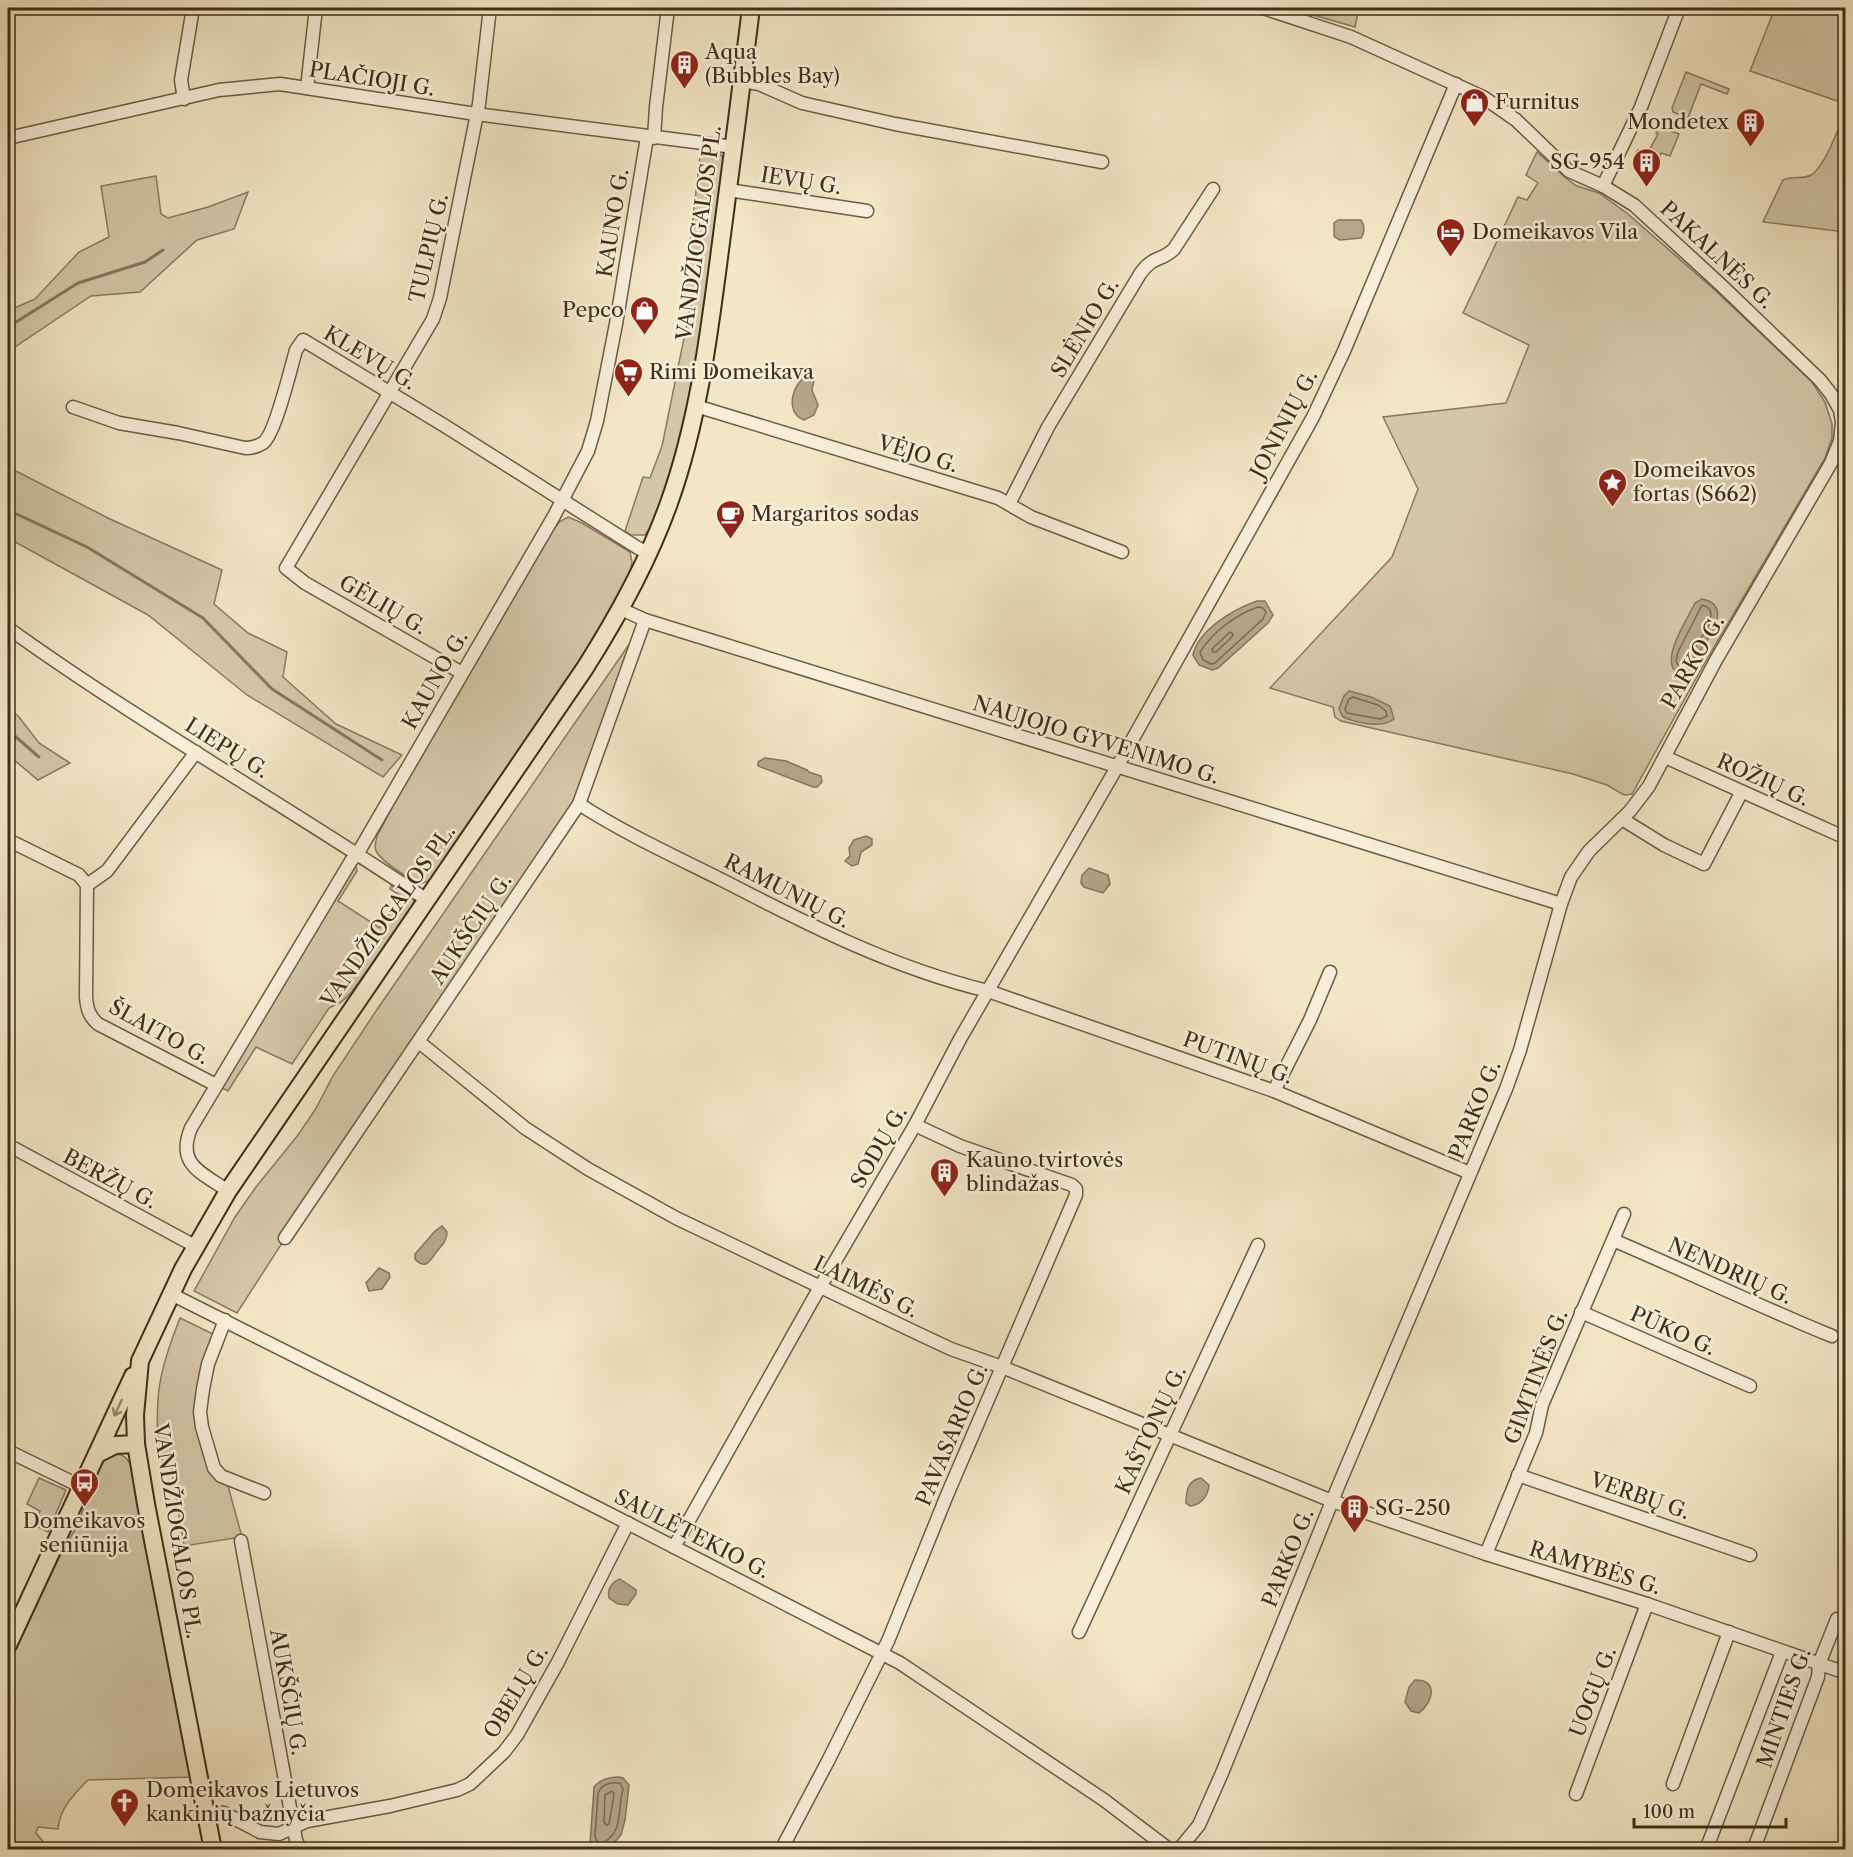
<svg xmlns="http://www.w3.org/2000/svg" width="1853" height="1857" viewBox="0 0 1853 1857" font-family="'Libre Caslon Text',serif">
<style>
.green{fill:#d4c7a8;stroke:#8a7a60;stroke-width:1.5}
.water{fill:#b6a78a;stroke:#86775c;stroke-width:1.5}
.lines{fill:none;stroke-linecap:round;stroke-linejoin:round}
.shore{stroke:#7a6a51;stroke-width:1.5}
.stream{stroke:#86775c;stroke-width:3}
.minor-casing{stroke:#6c5c43;stroke-width:15}
.major-casing{stroke:#3f2e18;stroke-width:20}
.minor{stroke:#f7efd9;stroke-width:12}
.major{stroke:#f3e6c5;stroke-width:16}
.oneway{stroke:#998a6e}
.labels{text-anchor:middle;stroke-width:5;stroke-linejoin:round;paint-order:stroke}
.poi-label{font-size:21px;fill:#3f2e18;stroke:#f7efd9;text-anchor:start}
.street-label{font-size:21px;fill:#3f2e18;stroke:#f7efd9}
</style>
<rect width="100%" height="100%" fill="#f3e6c5"/>
<filter id="stains"><feTurbulence type="fractalNoise" baseFrequency=".00333" numOctaves="4"/><feColorMatrix values="0 0 0 0 .2 0 0 0 0 .09 0 0 0 0 .02 0 0 0 .5 -.17"/></filter>
<radialGradient id="worn" r=".72"><stop offset=".6" stop-color="#630" stop-opacity="0"/><stop offset="1" stop-color="#630" stop-opacity=".3"/></radialGradient>
<g class="green">
<path d="M1289,8H1359L1355,27Z"/>
<path d="M1775,8H1845V106L1843,103L1750,71Z"/>
<path d="M1686,72L1729,89L1727,94L1701,84L1688,118L1673,112L1672,108Z"/>
<path d="M1845,111V232L1763,222L1783,180C1792,175 1803,180 1811,175C1824,168 1840,126 1845,111Z"/>
<path d="M1659,126L1679,134L1670,156L1661,153L1657,164L1636,153L1638,150L1647,154L1658,134L1656,133Z"/>
<path d="M708,151L720,154L724,159C711,257 701,357 676,453C668,480 662,511 645,535H631L625,531L643,477L650,478L662,446L691,304L683,303L700,157L702,153Z"/>
<path d="M1537,152L1567,179L1577,186L1599,193L1628,214L1716,291L1812,382L1825,402L1832,424V438L1825,458L1707,659L1632,794L1624,795L1607,785L1573,774L1341,721L1335,717L1333,707L1270,688L1392,557L1418,489L1383,417L1506,403L1529,345L1463,313L1518,197L1527,200L1538,183L1526,175Z"/>
<path d="M156,176L161,214L168,218L208,207L248,192L234,229L197,240L140,292L91,296L15,347L8,368V311L35,299L79,252L109,237L101,186Z"/>
<path d="M8,467L110,519L222,570L214,604L248,633L287,652L283,677L336,724L402,755L383,777L247,695L148,615L8,538Z"/>
<path d="M568,517L582,523L630,552L632,562L630,573L597,636L431,880L420,884C407,877 383,863 376,851C374,846 376,841 377,836L450,700L545,542L559,522Z"/>
<path d="M628,646L626,678L579,804L331,1167L237,1313L194,1291L235,1217L256,1187L298,1135L315,1110L333,1076L376,1011Z"/>
<path d="M8,707L19,717L39,743L70,763L38,780L8,755Z"/>
<path d="M355,863L357,871L338,901L380,928L401,896L390,889L391,886C399,887 412,895 415,903L351,993L341,1002L329,1008L292,1064L256,1047L228,1091L220,1087L265,1012L272,1004Z"/>
<path d="M180,1318L217,1336L200,1412L218,1479L228,1486L242,1537L184,1546L171,1466L161,1459L159,1453C154,1396 159,1371 180,1318Z"/>
<path d="M114,1454C124,1454 127,1458 132,1467L191,1777L88,1780C75,1793 59,1809 58,1829L38,1827L36,1833L45,1844L62,1849H8V1663L65,1546L76,1528L101,1461Z"/>
<path d="M39,1478L66,1490L48,1532L34,1525L40,1511L27,1504Z"/>
</g>
<g class="water">
<path d="M1338,220H1361C1365,226 1365,233 1361,238L1340,240L1336,238L1334,236V223Z"/>
<path d="M811,374L814,380L812,390L818,405L814,415L804,420C783,413 793,379 811,374Z"/>
<path d="M1702,599C1740,606 1698,653 1687,667L1683,670L1675,671C1662,656 1687,620 1695,603Z"/>
<path d="M1257,601H1265L1273,615L1268,623L1218,668L1212,670L1199,665L1193,655C1198,630 1234,609 1257,601Z"/>
<path d="M1349,691L1371,697L1390,706L1394,719C1381,729 1358,723 1343,717L1339,709L1344,696Z"/>
<path d="M765,758L786,761L807,770L809,772L821,776L822,782L817,787H813L758,766V762Z"/>
<path d="M866,836L872,839V845L861,852L858,864L852,866L845,861L850,856L849,848L854,840Z"/>
<path d="M1089,868L1108,875L1110,884L1103,893L1084,887L1081,883L1082,875Z"/>
<path d="M442,1226L447,1232C447,1240 443,1244 438,1250C431,1258 427,1272 415,1259V1254L435,1231Z"/>
<path d="M379,1268L389,1273L390,1277L382,1289L369,1291L366,1283Z"/>
<path d="M1201,1478L1209,1485C1208,1496 1201,1505 1190,1506L1186,1503C1186,1491 1188,1480 1201,1478Z"/>
<path d="M620,1579L636,1590V1594L628,1605L618,1604L609,1598C607,1589 612,1582 620,1579Z"/>
<path d="M1415,1680C1439,1679 1433,1703 1419,1713L1411,1711L1405,1702L1409,1687Z"/>
<path d="M619,1777L623,1778L629,1785L625,1820L621,1835L611,1846L596,1848L590,1844L594,1787C601,1779 609,1777 619,1777Z"/>
</g>
<g class="lines">
<g class="shore">
<path d="M1702,605C1728,611 1690,652 1683,663L1678,665L1676,661L1678,652Z"/>
<path d="M1258,607L1263,608L1266,612L1263,619L1215,663L1211,664L1203,660L1200,652C1213,632 1235,615 1258,607Z"/>
<path d="M1230,632L1233,634L1232,637L1216,652H1213L1212,649Z"/>
<path d="M1353,697L1378,705L1386,711L1387,716L1380,719L1347,713L1345,709L1349,699Z"/>
<path d="M620,1783L623,1789C617,1811 624,1833 601,1844L596,1840L595,1836L598,1794C601,1784 611,1782 620,1783Z"/>
<path d="M612,1791L614,1794L609,1824L606,1825L604,1822L605,1795Z"/>
</g>
<g class="stream">
<path d="M8,332L13,324L78,283L145,262L163,250"/>
<path d="M8,510L87,547L203,618L272,689L382,760"/>
<path d="M8,730L39,757"/>
</g>
<defs>
<g id="minor">
<path d="M742,81L759,84L802,103L895,124L1102,162"/>
<path d="M307,88L316,8"/>
<path d="M184,99L181,80L193,8"/>
<path d="M8,138L219,90L280,84L476,114L734,147"/>
<path d="M654,138L656,107L668,8"/>
<path d="M1603,186L1641,107L1679,8"/>
<path d="M728,190L867,211"/>
<path d="M696,406L998,498L1031,517L1122,552"/>
<path d="M73,407L119,423L178,433L245,448C251,448 257,447 263,443C275,435 291,367 296,350L303,340L445,426L638,548L649,553"/>
<path d="M1009,504L1048,427L1140,274C1153,255 1161,262 1174,249L1213,189"/>
<path d="M621,609L645,620L1561,904"/>
<path d="M8,628C143,725 289,807 427,900"/>
<path d="M462,673L305,583L286,568L433,319L440,298L479,104L490,8"/>
<path d="M1665,757L1846,838"/>
<path d="M579,804C624,833 672,855 720,879C807,924 892,968 988,991L1274,1091L1470,1173"/>
<path d="M1622,819L1664,845L1704,864L1741,793"/>
<path d="M8,840L79,875L87,885L86,997C87,1009 89,1016 98,1024L216,1085"/>
<path d="M87,885L107,871L196,752"/>
<path d="M419,1042L525,1128L588,1169L676,1218L919,1334L951,1349L1002,1367L1332,1501L1486,1554L1647,1604L1846,1673"/>
<path d="M1274,1091L1310,1020L1330,972"/>
<path d="M8,1145L195,1246"/>
<path d="M228,1191C201,1172 176,1165 191,1128L351,861L358,853L554,516L588,451L597,421L616,324L647,137"/>
<path d="M285,1238L579,804L645,620"/>
<path d="M1613,1240C1686,1271 1758,1306 1832,1336"/>
<path d="M171,1294L600,1509L900,1663L1104,1800L1170,1850"/>
<path d="M1581,1312L1750,1386"/>
<path d="M225,1320L208,1364L203,1389L200,1412L202,1427L214,1468L221,1476L264,1493"/>
<path d="M8,1451L82,1487"/>
<path d="M1518,1475L1750,1555"/>
<path d="M241,1541L296,1840L300,1850"/>
<path d="M674,1547L820,1287L915,1125L960,1039L1117,767L1313,417L1344,351L1456,84"/>
<path d="M1486,1554L1536,1433L1542,1405L1624,1214"/>
<path d="M1079,1632L1258,1245"/>
<path d="M1673,1784L1729,1632"/>
<path d="M1576,1794L1647,1604"/>
<path d="M206,1812L224,1813L260,1832L279,1834L307,1821L390,1806L457,1790L470,1784L504,1752L517,1735L558,1662L628,1523"/>
<path d="M1756,1843L1818,1677L1819,1664L1837,1619"/>
<path d="M781,1850L828,1761L888,1641L947,1495L1076,1195V1189L1072,1185L960,1146L915,1125"/>
<path d="M1177,1850L1181,1847L1199,1825L1222,1773L1337,1489L1506,1089L1520,1050L1561,904L1571,877L1589,851L1630,811L1649,786L1716,660L1831,463L1840,441L1842,422L1840,410L1831,394L1820,380L1721,285L1634,205L1603,186L1569,171L1516,120L1483,97L1351,37L1263,8"/>
<path d="M1706,1850L1782,1652"/>
</g>
<g id="major">
<path d="M97,1454L115,1445L136,1444"/>
<path d="M8,1645L133,1376"/>
<path d="M213,1850L146,1504L136,1444L135,1415L140,1361L183,1269L228,1191L585,668C618,616 648,562 669,503C698,422 709,336 720,250C731,169 741,89 751,8"/>
</g>
</defs>
<use href="#minor" class="minor-casing"/>
<use href="#major" class="major-casing"/>
<use href="#minor" class="minor"/>
<use href="#major" class="major"/>
</g>
<defs><path id="oneway-shaft" d="M-6 0H5M1.5-3L5.5 0L1.5 3" fill="none" stroke-width="1.6" stroke-linecap="round" stroke-linejoin="round" transform="scale(1.5)"/></defs>
<use class="oneway" href="#oneway-shaft" transform="translate(118 1408) rotate(115)"/>
<defs>
<symbol id="building-pin" viewBox="-11 -11 22 30"><path d="M0 17L-7.5 6A9.5 9.5 0 1 1 7.5 6Z" fill="#8f2418" stroke="#f7efd9"/><path d="M-4-6H4V6H1V3H-1V6H-4ZM-2.5-4.3h1.7v1.8h-1.7ZM.8-4.3h1.7v1.8H.8ZM-2.5-1h1.7V.8h-1.7ZM.8-1h1.7V.8H.8Z" fill="#fff"/></symbol>
<symbol id="shop-pin" viewBox="-11 -11 22 30"><path d="M0 17L-7.5 6A9.5 9.5 0 1 1 7.5 6Z" fill="#8f2418" stroke="#f7efd9"/><path d="M-5-2.5h2.3a2.7 3.5 0 0 1 5.4 0H5L5.5 6h-11ZM-1.5-2.5h3a1.5 2.3 0 0 0-3 0Z" fill="#fff"/></symbol>
<symbol id="hotel-pin" viewBox="-11 -11 22 30"><path d="M0 17L-7.5 6A9.5 9.5 0 1 1 7.5 6Z" fill="#8f2418" stroke="#f7efd9"/><path d="M-6-4.5h1.5V1H6V5H4.5V3h-9V5H-6ZM-4 0a1.8 1.8 0 1 1 3.6 0ZM.5 0V-2.5h3Q6-2.5 6 0Z" fill="#fff"/></symbol>
<symbol id="supermarket-pin" viewBox="-11 -11 22 30"><path d="M0 17L-7.5 6A9.5 9.5 0 1 1 7.5 6Z" fill="#8f2418" stroke="#f7efd9"/><path d="M-6-5.5h2.5l.6 2H6L4.5 2H-2.5L-4.4-4H-6ZM-1.5 3.2a1.3 1.3 0 1 0 .1 0ZM3 3.2a1.3 1.3 0 1 0 .1 0Z" fill="#fff"/></symbol>
<symbol id="sight-pin" viewBox="-11 -11 22 30"><path d="M0 17L-7.5 6A9.5 9.5 0 1 1 7.5 6Z" fill="#8f2418" stroke="#f7efd9"/><path d="M0-6L1.8-2.2L6-1.7L2.9 1.2L3.7 5.4L0 3.3L-3.7 5.4L-2.9 1.2L-6-1.7L-1.8-2.2Z" fill="#fff"/></symbol>
<symbol id="cafe-pin" viewBox="-11 -11 22 30"><path d="M0 17L-7.5 6A9.5 9.5 0 1 1 7.5 6Z" fill="#8f2418" stroke="#f7efd9"/><path d="M-5.5-4.5H6V0H3Q3 3.5 0 3.5H-2.5Q-5.5 3.5-5.5 0ZM3-3.2v2h1.7v-2ZM-6 4.5H4V6H-6Z" fill="#fff"/></symbol>
<symbol id="bus-pin" viewBox="-11 -11 22 30"><path d="M0 17L-7.5 6A9.5 9.5 0 1 1 7.5 6Z" fill="#8f2418" stroke="#f7efd9"/><path d="M-5-6H5V4H4V6H2V4H-2V6H-4V4H-5ZM-3.5-4V0h7V-4ZM-3.5 1.2v1.5H-2V1.2ZM2 1.2v1.5H3.5V1.2Z" fill="#fff"/></symbol>
<symbol id="church-pin" viewBox="-11 -11 22 30"><path d="M0 17L-7.5 6A9.5 9.5 0 1 1 7.5 6Z" fill="#8f2418" stroke="#f7efd9"/><path d="M-1.2-6h2.4v3.5h3.3v2.4h-3.3V6h-2.4V-.1h-3.3v-2.4h3.3Z" fill="#fff"/></symbol>
</defs>
<g fill-rule="evenodd">
<use href="#building-pin" x="668" y="48" width="33" height="45"/>
<use href="#shop-pin" x="1458" y="86" width="33" height="45"/>
<use href="#building-pin" x="1734" y="106" width="33" height="45"/>
<use href="#building-pin" x="1630" y="146" width="33" height="45"/>
<use href="#hotel-pin" x="1434" y="216" width="33" height="45"/>
<use href="#shop-pin" x="628" y="294" width="33" height="45"/>
<use href="#supermarket-pin" x="612" y="356" width="33" height="45"/>
<use href="#sight-pin" x="1596" y="466" width="33" height="45"/>
<use href="#cafe-pin" x="714" y="498" width="33" height="45"/>
<use href="#building-pin" x="928" y="1156" width="33" height="45"/>
<use href="#bus-pin" x="68" y="1466" width="33" height="45"/>
<use href="#building-pin" x="1338" y="1492" width="33" height="45"/>
<use href="#church-pin" x="108" y="1786" width="33" height="45"/>
</g>
<g class="labels">
<g class="poi-label">
<text x="705" y="59">Aqua<tspan x="705" dy="24">(Bubbles Bay)</tspan></text>
<text x="1495" y="109">Furnitus</text>
<text x="1729" y="129" text-anchor="end">Mondetex</text>
<text x="1625" y="169" text-anchor="end">SG-954</text>
<text x="1472" y="239">Domeikavos Vila</text>
<text x="624" y="317" text-anchor="end">Pepco</text>
<text x="649" y="379">Rimi Domeikava</text>
<text x="1633" y="477">Domeikavos<tspan x="1633" dy="24">fortas (S662)</tspan></text>
<text x="751" y="521">Margaritos sodas</text>
<text x="966" y="1167">Kauno tvirtovės<tspan x="966" dy="24">blindažas</tspan></text>
<text x="1375" y="1515">SG-250</text>
<text x="84" y="1528" text-anchor="middle">Domeikavos<tspan x="84" dy="24">seniūnija</tspan></text>
<text x="146" y="1797">Domeikavos Lietuvos<tspan x="146" dy="24">kankinių bažnyčia</tspan></text>
</g>
<g class="street-label">
<text transform="translate(372 79) rotate(9)" y="7">PLAČIOJI G.</text>
<text transform="translate(801 181) rotate(9)" y="7">IEVŲ G.</text>
<text transform="translate(613 223) rotate(-81)" y="7">KAUNO G.</text>
<text transform="translate(699 233) rotate(-82)" y="7">VANDŽIOGALOS PL.</text>
<text transform="translate(429 248) rotate(-77)" y="7">TULPIŲ G.</text>
<text transform="translate(1717 255) rotate(43)" y="7">PAKALNĖS G.</text>
<text transform="translate(1085 328) rotate(-59)" y="7">SLĖNIO G.</text>
<text transform="translate(370 358) rotate(31)" y="7">KLEVŲ G.</text>
<text transform="translate(1284 424) rotate(-62)" y="7">JONINIŲ G.</text>
<text transform="translate(918 454) rotate(17)" y="7">VĖJO G.</text>
<text transform="translate(383 605) rotate(30)" y="7">GĖLIŲ G.</text>
<text transform="translate(1693 662) rotate(-60)" y="7">PARKO G.</text>
<text transform="translate(435 680) rotate(-60)" y="7">KAUNO G.</text>
<text transform="translate(1096 740) rotate(17)" y="7">NAUJOJO GYVENIMO G.</text>
<text transform="translate(227 748) rotate(32)" y="7">LIEPŲ G.</text>
<text transform="translate(1763 780) rotate(24)" y="7">ROŽIŲ G.</text>
<text transform="translate(787 891) rotate(27)" y="7">RAMUNIŲ G.</text>
<text transform="translate(388 916) rotate(-55)" y="7">VANDŽIOGALOS PL.</text>
<text transform="translate(471 929) rotate(-56)" y="7">AUKŠČIŲ G.</text>
<text transform="translate(159 1032) rotate(29)" y="7">ŠLAITO G.</text>
<text transform="translate(1238 1058) rotate(20)" y="7">PUTINŲ G.</text>
<text transform="translate(1475 1110) rotate(-68)" y="7">PARKO G.</text>
<text transform="translate(879 1147) rotate(-60)" y="7">SODŲ G.</text>
<text transform="translate(110 1179) rotate(28)" y="7">BERŽŲ G.</text>
<text transform="translate(1730 1271) rotate(24)" y="7">NENDRIŲ G.</text>
<text transform="translate(866 1287) rotate(26)" y="7">LAIMĖS G.</text>
<text transform="translate(1673 1331) rotate(24)" y="7">PŪKO G.</text>
<text transform="translate(1536 1377) rotate(-69)" y="7">GIMTINĖS G.</text>
<text transform="translate(1151 1430) rotate(-65)" y="7">KAŠTONŲ G.</text>
<text transform="translate(952 1435) rotate(-67)" y="7">PAVASARIO G.</text>
<text transform="translate(1640 1496) rotate(19)" y="7">VERBŲ G.</text>
<text transform="translate(177 1531) rotate(81)" y="7">VANDŽIOGALOS PL.</text>
<text transform="translate(692 1534) rotate(27)" y="7">SAULĖTEKIO G.</text>
<text transform="translate(1288 1558) rotate(-68)" y="7">PARKO G.</text>
<text transform="translate(1595 1568) rotate(17)" y="7">RAMYBĖS G.</text>
<text transform="translate(288 1692) rotate(80)" y="7">AUKŠČIŲ G.</text>
<text transform="translate(516 1692) rotate(-59)" y="7">OBELŲ G.</text>
<text transform="translate(1593 1692) rotate(-69)" y="7">UOGŲ G.</text>
<text transform="translate(1784 1708) rotate(-71)" y="7">MINTIES G.</text>
</g>
</g>
<rect width="1853" height="1857" fill="none" stroke="#f3e6c5" stroke-width="30"/>
<rect x="9" y="9" width="1835" height="1839" fill="none" stroke="#3f2e18" stroke-width="3"/>
<rect x="15" y="15" width="1823" height="1827" fill="none" stroke="#3f2e18" stroke-width="1.5"/>
<path d="M1634 1818v9h152v-9" fill="none" stroke="#3f2e18" stroke-width="3"/>
<text x="1643" y="1818" font-size="18" fill="#3f2e18" stroke="#f7efd9" stroke-width="4.5" paint-order="stroke">100 m</text>
<rect width="100%" height="100%" filter="url(#stains)"/>
<rect width="100%" height="100%" fill="url(#worn)"/>
</svg>
